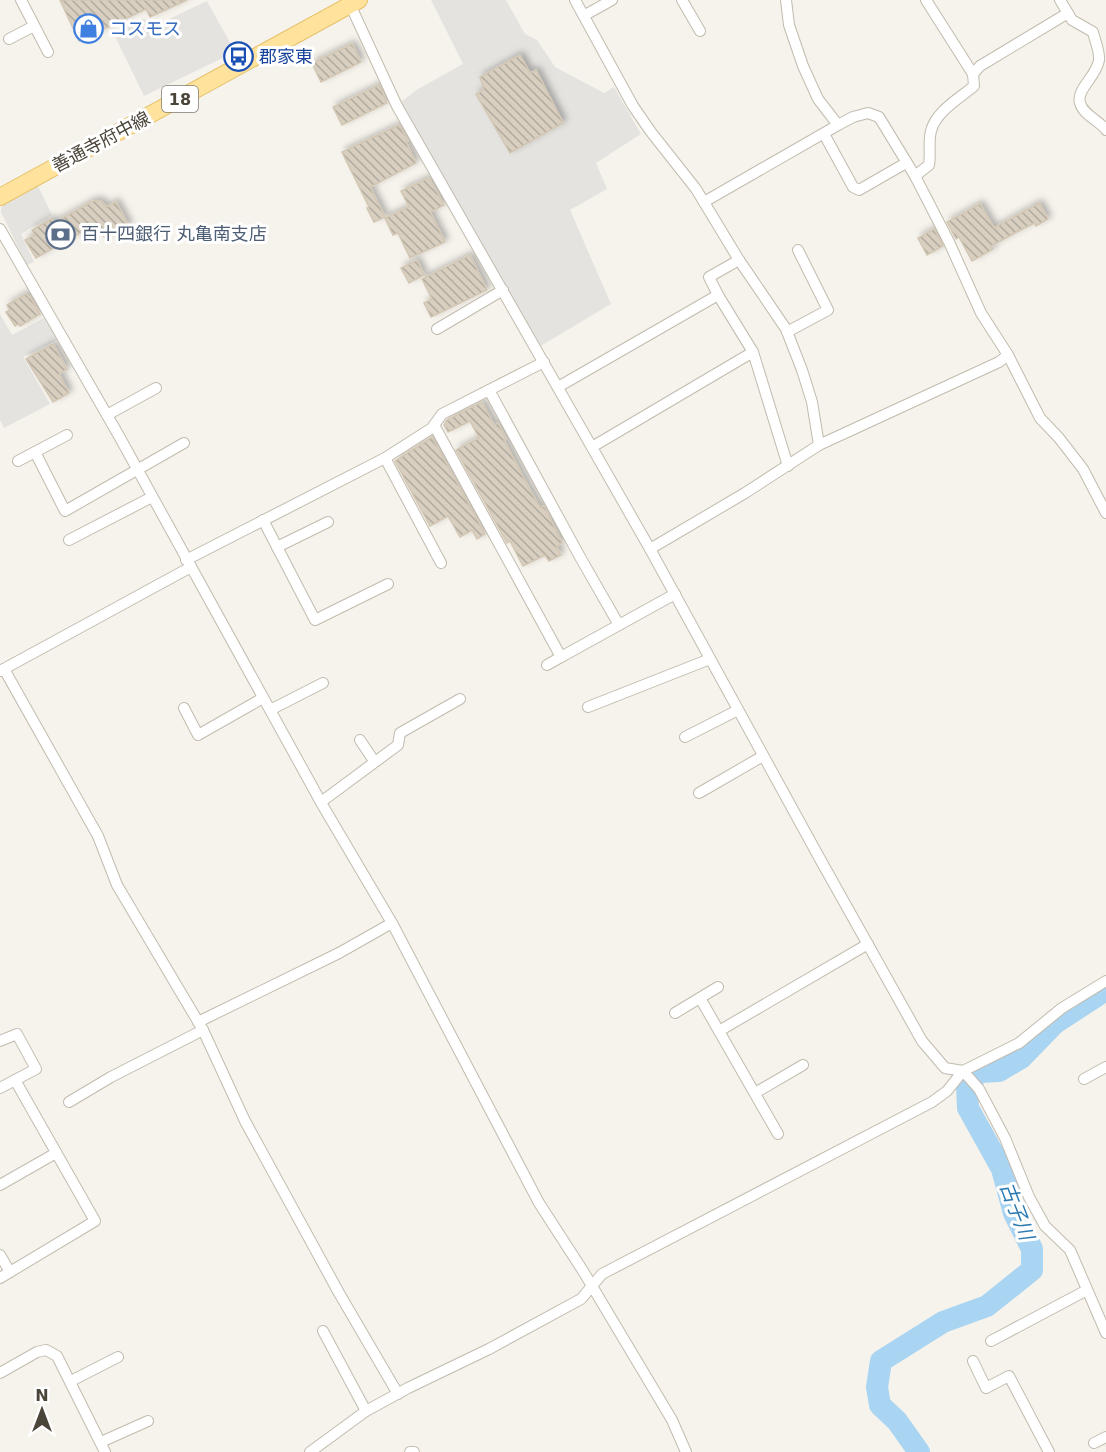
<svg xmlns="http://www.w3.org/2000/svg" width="1106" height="1452" viewBox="0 0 1106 1452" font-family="'DejaVu Sans','Noto Sans JP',sans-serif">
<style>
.parking{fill:#e5e3e0}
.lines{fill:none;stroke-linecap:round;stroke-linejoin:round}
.river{stroke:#a9d4f2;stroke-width:22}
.building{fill:url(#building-back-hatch);stroke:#d3c7b4;stroke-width:1.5;filter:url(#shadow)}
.minor-casing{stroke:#c2bbae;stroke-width:12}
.primary-casing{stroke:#e6c16a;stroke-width:18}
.minor{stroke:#fff;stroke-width:10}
.primary{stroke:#ffe39c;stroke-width:16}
.labels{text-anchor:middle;stroke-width:6;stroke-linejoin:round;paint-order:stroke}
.shield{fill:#fff;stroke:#817c74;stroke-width:1.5}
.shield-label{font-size:16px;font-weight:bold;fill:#4b4439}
.shop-label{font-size:18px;fill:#366cbe;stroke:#fff;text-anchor:start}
.transit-label{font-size:18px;fill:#164399;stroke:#fff;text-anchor:start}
.street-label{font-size:18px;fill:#4b4439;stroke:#fff}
.service-label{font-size:18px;fill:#4e5e75;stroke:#fff;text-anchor:start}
.water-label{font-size:20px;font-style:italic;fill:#2e7ab2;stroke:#fff}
</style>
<defs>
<pattern id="building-back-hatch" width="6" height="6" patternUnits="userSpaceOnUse" patternTransform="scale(1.5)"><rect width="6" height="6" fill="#d8cfc1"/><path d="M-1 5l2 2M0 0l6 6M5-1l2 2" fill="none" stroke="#b1aa9e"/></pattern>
<filter id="shadow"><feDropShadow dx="3.5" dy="-3.5" stdDeviation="3" flood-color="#0004"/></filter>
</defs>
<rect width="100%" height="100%" fill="#f6f3ec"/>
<g class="parking">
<path d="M431,0H506L525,34L537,40L555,67L604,93L614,87L641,134L596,163L607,189L570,210L611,304L539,347L401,102L418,89L463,64Z"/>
<path d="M207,1L235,52L144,96L113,32L142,19L167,20Z"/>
<path d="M36,182L52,215L21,234L34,262L27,265L1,212L2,201Z"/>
<path d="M0,314L12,335L44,318L57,340L23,357L50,404L4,428L0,420Z"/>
</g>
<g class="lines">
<path class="river" d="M919,1452L897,1421L880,1405L877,1387L881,1361L943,1322L987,1306L1032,1270V1249L1014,1213L1002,1169L968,1108L967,1086L979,1072L999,1071L1021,1058L1055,1023L1106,990"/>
</g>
<g class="building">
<path d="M60,0H187L150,17L146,9L79,41Z"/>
<path d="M352,44L361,62L321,82L312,63Z"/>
<path d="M520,55L530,73L536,70L563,123L510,153L476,94L484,90L480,77Z"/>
<path d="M379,85L387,103L342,125L333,107Z"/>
<path d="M399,125L408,141L406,142L416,163L370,187L385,217L374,222L367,208L369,207L342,152Z"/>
<path d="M429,178L444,205L430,212L445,242L410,258L398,233L393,235L385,218L409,207L401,191Z"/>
<path d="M93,201H101L106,207L116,202L129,226L105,238L96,224L36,258L25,240L35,235L32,230L51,219L54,223Z"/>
<path d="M1039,203L1048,219L1036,226L1034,223L1013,234L991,246L993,249L972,261L959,237L956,239L947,222L980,204L994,228Z"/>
<path d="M934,229L943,246L927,255L918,238Z"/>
<path d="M470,255L487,290L431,317L424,303L432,299L422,279Z"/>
<path d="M417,260L424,275L409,283L401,268Z"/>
<path d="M26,294L29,298L30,297L40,314L20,326L18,324L15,326L6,312L10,310L7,305Z"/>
<path d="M53,344L67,369L59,374L69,393L53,402L26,359Z"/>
<path d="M482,402L494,425L498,423L506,439L504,440L522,475L540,508L544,506L562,543L556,546L561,555L549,561L545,555L523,566L510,541L507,543L456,450L479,438L470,421L448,432L444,425L447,420Z"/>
<path d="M432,437L485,534L477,539L472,530L460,537L448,516L430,526L395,461Z"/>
</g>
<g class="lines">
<defs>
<g id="minor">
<path d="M21,0L48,52"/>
<path d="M348,0L397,106L650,549L820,859L922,1041L945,1068L963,1071L979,1089L1005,1138L1029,1197L1045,1226L1070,1250L1106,1333"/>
<path d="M575,0L633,106L651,132L696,189L739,260L786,329L802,370L812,402L819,445"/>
<path d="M682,0L700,31"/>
<path d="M786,0L789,25L803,66L818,99L838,125L853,117L868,113L879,117L915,176L949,242L981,313L1008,355L1040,418L1059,438L1083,469L1106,513"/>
<path d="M1060,0L1072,20L1093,32C1095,41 1100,52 1099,60C1097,76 1076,89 1080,103C1084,116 1099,120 1106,130"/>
<path d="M585,15L612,0"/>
<path d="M9,39L34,26"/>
<path d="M973,74L980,66L1068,13"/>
<path d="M824,134L853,187L859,190L906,163"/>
<path d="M915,176L929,165C931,154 928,142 931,131C936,111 960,98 974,86L973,74L926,0"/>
<path d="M704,202L838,125"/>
<path d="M0,229L119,436L323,806L392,923L539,1203L583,1271L672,1420L686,1452"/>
<path d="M718,295L753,352L788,466"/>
<path d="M437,329L503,290"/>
<path d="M787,332L828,310L798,250"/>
<path d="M558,387L718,295L709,277L739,260"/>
<path d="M489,390L580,557L619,625"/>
<path d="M107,415L156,388"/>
<path d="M434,425L561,657L675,594"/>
<path d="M592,447L753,352"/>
<path d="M35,452L65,511L184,443"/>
<path d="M385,458L441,563"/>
<path d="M18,461L67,435"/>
<path d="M263,520L315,620L388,584"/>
<path d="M69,540L152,497"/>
<path d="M277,547L328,522"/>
<path d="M650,549L745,493L819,445L999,362L1008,355"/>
<path d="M186,560L385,458L432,428L442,414L544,362"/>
<path d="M547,665L561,657"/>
<path d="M4,669L98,836L117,885L203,1030L245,1121L339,1293L398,1394"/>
<path d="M0,671L191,567"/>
<path d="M588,707L710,659"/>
<path d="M184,708L198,735L263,698"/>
<path d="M270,710L323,683"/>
<path d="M685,737L738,710"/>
<path d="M360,740L374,761"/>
<path d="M699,793L763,756"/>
<path d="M321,802L398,745L400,733L460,699"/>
<path d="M700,998L778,1134"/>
<path d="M675,1013L718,987"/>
<path d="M198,1022L339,953L392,923"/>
<path d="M719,1031L868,944"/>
<path d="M0,1041L17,1034L36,1069L0,1088"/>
<path d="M1084,1079L1106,1067"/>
<path d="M755,1093L803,1065"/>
<path d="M69,1102L111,1077L203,1030"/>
<path d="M0,1185L56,1153"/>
<path d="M0,1255L10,1272"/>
<path d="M0,1278L95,1221L15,1080"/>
<path d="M323,1331L366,1411"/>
<path d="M991,1341L1087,1290"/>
<path d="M973,1361L986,1388L1009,1376L1049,1452"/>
<path d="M0,1373L37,1352L46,1350L57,1356L105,1452"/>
<path d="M71,1381L118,1357"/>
<path d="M101,1442L148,1421"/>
<path d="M1094,1443L1106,1437"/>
<path d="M310,1452L366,1411L408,1388L489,1349L581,1299L602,1274L932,1102L947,1091L963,1071L1019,1043L1062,1008L1106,981"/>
<path d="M410,1452H414"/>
</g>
<path id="primary" d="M0,197L359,0"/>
</defs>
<use href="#minor" class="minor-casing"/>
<use href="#primary" class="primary-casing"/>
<use href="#minor" class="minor"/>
<use href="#primary" class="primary"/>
</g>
<defs>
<symbol id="shop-ring" viewBox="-11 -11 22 22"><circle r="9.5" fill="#fff" stroke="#3f7fe0" stroke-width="1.5"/><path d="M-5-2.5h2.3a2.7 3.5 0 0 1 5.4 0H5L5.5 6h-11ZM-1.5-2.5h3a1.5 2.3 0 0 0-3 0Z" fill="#3f7fe0"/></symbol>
<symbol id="bus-ring" viewBox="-11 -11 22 22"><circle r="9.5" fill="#fff" stroke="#1a4fb4" stroke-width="1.5"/><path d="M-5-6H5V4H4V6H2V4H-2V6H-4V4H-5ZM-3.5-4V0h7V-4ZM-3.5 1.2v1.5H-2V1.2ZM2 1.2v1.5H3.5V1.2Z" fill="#1a4fb4"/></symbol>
<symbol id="bank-ring" viewBox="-11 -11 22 22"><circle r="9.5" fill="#fff" stroke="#5c6f8a" stroke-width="1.5"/><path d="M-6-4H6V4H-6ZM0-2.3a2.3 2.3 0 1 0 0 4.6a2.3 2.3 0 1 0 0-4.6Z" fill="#5c6f8a"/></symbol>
</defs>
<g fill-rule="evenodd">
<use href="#shop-ring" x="72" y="12" width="33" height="33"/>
<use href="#bus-ring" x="222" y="40" width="33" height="33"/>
<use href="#bank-ring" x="44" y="218" width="33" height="33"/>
</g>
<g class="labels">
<rect class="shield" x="162" y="86" width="36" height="26" rx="4.5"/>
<g class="shield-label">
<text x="180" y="105">18</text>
</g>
<g class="shop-label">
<text x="109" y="35">コスモス</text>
</g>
<g class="transit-label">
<text x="259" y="63">郡家東</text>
</g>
<g class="street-label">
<text transform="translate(101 142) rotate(-28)" y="6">善通寺府中線</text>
</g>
<g class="service-label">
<text x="81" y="240">百十四銀行 丸亀南支店</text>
</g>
<g class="water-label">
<text transform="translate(1017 1211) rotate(69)" y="7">古子川</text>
</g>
</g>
<g transform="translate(42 1410)" stroke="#ffffff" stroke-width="4.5" paint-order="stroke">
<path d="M0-4.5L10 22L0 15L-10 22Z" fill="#4b4439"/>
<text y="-9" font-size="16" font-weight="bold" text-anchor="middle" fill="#4b4439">N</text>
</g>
</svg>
